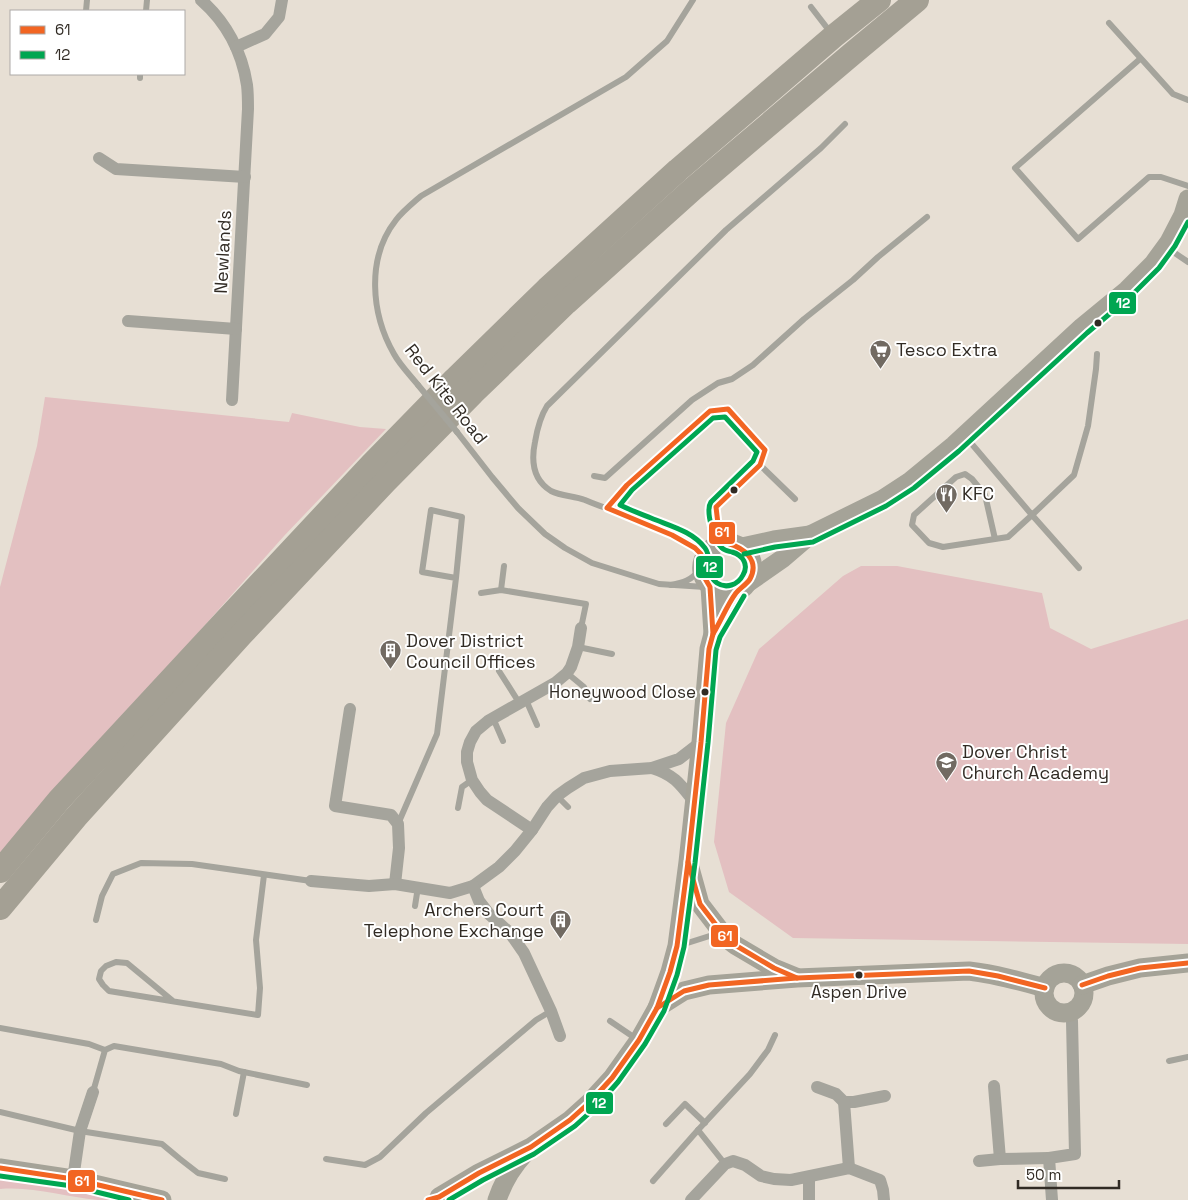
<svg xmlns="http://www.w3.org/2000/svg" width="1188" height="1200" viewBox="0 0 1188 1200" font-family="'Space Grotesk',sans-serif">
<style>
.green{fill:#e3c0c1}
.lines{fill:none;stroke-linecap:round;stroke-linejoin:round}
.lane{stroke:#a5a49c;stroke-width:6}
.street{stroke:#a5a49c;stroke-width:12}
.secondary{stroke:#a5a398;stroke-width:19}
.highway{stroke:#a4a094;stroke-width:24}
.lane-bridge{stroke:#a5a49c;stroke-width:6}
.bus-1-casing{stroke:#fff;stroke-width:9}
.bus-2-casing{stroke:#fff;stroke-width:9}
.bus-1{stroke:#f26522;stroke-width:5}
.bus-2{stroke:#00a651;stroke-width:5}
.bus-dot{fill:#312b24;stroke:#fff;stroke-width:2}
.labels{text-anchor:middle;stroke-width:4;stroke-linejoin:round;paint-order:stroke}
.bus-label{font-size:17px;fill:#312b24;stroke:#fff;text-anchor:end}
.street-label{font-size:18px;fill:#312b24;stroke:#fff}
.poi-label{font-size:18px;fill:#312b24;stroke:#fff;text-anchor:start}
.line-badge{stroke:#fff;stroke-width:2}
.badge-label{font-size:14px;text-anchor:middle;font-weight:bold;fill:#fff}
</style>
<rect width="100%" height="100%" fill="#e7dfd4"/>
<g class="green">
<path d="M45,397L289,422L292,413L360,427L386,429L284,536L0,856V587L37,446Z"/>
<path d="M861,566H897L1042,593L1050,628L1091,649L1188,619V944L793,938L729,892L714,842L726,723L759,649L843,576Z"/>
<path d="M0,1176L53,1183L134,1200C122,1200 110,1200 98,1200C65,1197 33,1186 0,1189Z"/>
</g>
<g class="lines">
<g class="lane">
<path d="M811,7L831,33"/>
<path d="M86,11L87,0"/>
<path d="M146,11L147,0"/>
<path d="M1109,23L1173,94L1188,100"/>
<path d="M1140,59L1015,168L1078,239L1149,177H1161L1188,186"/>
<path d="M140,78V74"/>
<path d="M1166,247L1188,262"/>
<path d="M418,385C410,375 400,365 394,354C371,314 366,258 396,220C403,211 413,203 421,196L626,77L667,41L693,0"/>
<path d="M457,432L492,477L518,508L545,534L565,548L592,563L659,584L705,587"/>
<path d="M965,436L1032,515L1074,475L1088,426L1096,369L1097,354"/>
<path d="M760,465L795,499"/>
<path d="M594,476L605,478L692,400L718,383L732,379L753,365L804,319L853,280L878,257L927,217"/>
<path d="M607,508L627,485L710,411L728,409L765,450L760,465L716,507L718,524L725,539"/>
<path d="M995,539L985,495L972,479L965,474L956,477L914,515L912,525L929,543L943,547L1008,537L1032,515L1079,568"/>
<path d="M701,556C688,535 630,518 607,508C599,506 592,503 585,500C574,496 561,496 551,491C533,480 531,461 535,442C537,430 540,417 547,406L726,230L821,148L845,124"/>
<path d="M671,585C683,583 692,580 699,570"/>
<path d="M501,590L504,566"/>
<path d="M481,593L501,590L586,604L581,628"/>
<path d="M578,647L612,654"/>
<path d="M499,671L520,704"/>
<path d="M567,673L584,687L590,699"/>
<path d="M526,700L537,725"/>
<path d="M493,718L503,741"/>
<path d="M557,796L568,807"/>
<path d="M458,808L462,787L472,780"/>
<path d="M398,824L437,734L456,578L462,517L431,510L422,572L456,578"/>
<path d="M415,906L418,887"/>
<path d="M96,920L102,896L113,874L141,863L192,864L311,881"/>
<path d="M678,946L719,933"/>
<path d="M173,1001L127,963L116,962L106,966L101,971L99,979L103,985L109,991L258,1015L260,988L256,940L264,875"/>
<path d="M610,1021L638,1040"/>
<path d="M0,1028L89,1044L105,1050"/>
<path d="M1169,1061L1188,1057"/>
<path d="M93,1092L105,1050L114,1046L221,1064L239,1071L307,1085"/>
<path d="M0,1112L80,1131L162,1144L180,1159L198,1173L225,1179"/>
<path d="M236,1114L244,1072"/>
<path d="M666,1124L685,1104L705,1123"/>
<path d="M326,1159L365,1165L380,1157L426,1113L536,1020L551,1011"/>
<path d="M725,1164L698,1130L750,1074L768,1050L775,1035"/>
<path d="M653,1181L698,1130"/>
</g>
<g class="street">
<path d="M201,0C226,22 242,52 247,85C248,93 248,101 248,109L232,400"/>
<path d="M236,47L265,34L279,17L282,0"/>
<path d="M99,158L116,169L245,177"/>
<path d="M128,321L236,329"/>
<path d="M350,709L335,806L391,815L398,824L399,848L395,884"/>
<path d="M652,768C675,775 681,785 695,803"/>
<path d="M532,830L487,800L480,792L472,780L467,762V752L470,742L476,731L488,721L555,683L567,673L571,667L578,647L581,628"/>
<path d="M311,881L369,886L395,884L450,893L473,886L499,867L515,851L532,830L547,807L557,796L568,788L584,778L610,771L652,768L679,759L701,742"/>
<path d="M473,886L479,901L489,914L510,933L524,953L551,1011L560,1036"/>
<path d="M994,1086L1000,1159"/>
<path d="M817,1087L836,1094L844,1102H854L885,1096"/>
<path d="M844,1102L849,1168"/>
<path d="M979,1161L1000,1159L1049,1158"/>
<path d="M809,1177V1200"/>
<path d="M73,1179L80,1131L93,1092"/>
<path d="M691,1200L725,1164L733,1161L745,1165L761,1176L774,1179L791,1180L849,1168L880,1180L883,1190L884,1200"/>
<path d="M1052,1200L1049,1158L1075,1154L1072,1021L1070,1012"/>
</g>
<g class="secondary">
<path d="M719,543C724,543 730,542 735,544C748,548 755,561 752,574C750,581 746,586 741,590C717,604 690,575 707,553C710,548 715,546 719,543Z"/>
<path d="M742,547L774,540L810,535"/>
<path d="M749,582L782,559L810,535L883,499L909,482L954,445L1082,327L1127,290L1153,264L1169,242L1183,215L1188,199"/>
<path d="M710,587L713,634"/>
<path d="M690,868L700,904L726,938L735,945L774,968L796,977"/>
<circle cx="1064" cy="993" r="20"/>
<path d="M1082,985L1108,976L1140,968L1188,963"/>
<path d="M657,1008L684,991L709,985L797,978L969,971C995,974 1020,981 1045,988"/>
<path d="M0,1168L73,1179L162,1200"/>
<path d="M439,1197L479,1173L531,1147L570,1120L590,1102L612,1078L639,1040L657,1008L670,972L677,946L688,862L701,742L709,649L713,634L737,592"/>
<path d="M497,1200C503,1182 512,1167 525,1153"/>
</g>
<g class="highway">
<path d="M0,871L59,800L226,620L371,465L455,379L547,289L678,170L834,36L879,0"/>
<path d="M0,908L76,817L242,634L386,481L473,393L566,303L694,188L852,54L917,0"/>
</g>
<path class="lane-bridge" d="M418,385L457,432"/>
<defs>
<g id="bus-1">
<path d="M728,409L765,450L760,465L716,507L718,524L727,543C744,548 760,560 750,579C746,585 740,588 736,593C727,605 721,621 713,634L710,587L703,575L701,554L695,548L672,535L607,508L627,485L710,411Z"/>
<path d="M688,862L700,904L726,938L735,945L774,968L797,978"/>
<path d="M1082,985L1108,976L1140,968L1188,963"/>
<path d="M657,1008L684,991L709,985L797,978L969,971L998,976L1045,988"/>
<path d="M0,1168L73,1179L162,1200"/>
<path d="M428,1200L439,1197L479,1173L531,1147L570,1120L590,1102L612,1078L639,1040L657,1008L670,972L677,946L688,862L701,742L709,649L713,634"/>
</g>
<g id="bus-2">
<path d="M725,417L757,452L753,461L711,502C705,511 714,541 722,548C725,551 729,551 732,552C743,555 749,565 743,575C738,585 726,589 717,583C705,575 713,558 705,548C692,531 670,526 651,518C641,514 630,510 620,505L632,490L713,418Z"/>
<path d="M744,554L775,547L813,542L886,506L914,488L959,451L1087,333L1132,295L1159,268L1175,246L1188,222"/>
<path d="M0,1176L72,1186L129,1200"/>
<path d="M449,1200L483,1180L534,1154L575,1126L596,1107L618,1082L645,1044L664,1011L677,975L684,947L695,863L708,743L716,650L720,637L744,596"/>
</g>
</defs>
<use href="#bus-1" class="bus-1-casing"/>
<use href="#bus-2" class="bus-2-casing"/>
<use href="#bus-1" class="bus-1"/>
<use href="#bus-2" class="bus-2"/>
</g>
<defs>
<symbol id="supermarket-pin" viewBox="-11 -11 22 30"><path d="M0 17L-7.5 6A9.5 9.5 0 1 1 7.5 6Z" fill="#716a62" stroke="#fff"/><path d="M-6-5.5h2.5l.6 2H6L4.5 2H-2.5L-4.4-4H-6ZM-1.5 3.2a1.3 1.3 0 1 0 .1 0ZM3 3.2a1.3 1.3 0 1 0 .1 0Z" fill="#fff"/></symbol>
<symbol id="restaurant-pin" viewBox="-11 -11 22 30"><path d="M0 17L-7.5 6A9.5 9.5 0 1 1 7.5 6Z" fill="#716a62" stroke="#fff"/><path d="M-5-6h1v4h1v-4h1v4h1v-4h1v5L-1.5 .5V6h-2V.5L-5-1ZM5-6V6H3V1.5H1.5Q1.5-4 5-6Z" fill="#fff"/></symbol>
<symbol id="building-pin" viewBox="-11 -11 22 30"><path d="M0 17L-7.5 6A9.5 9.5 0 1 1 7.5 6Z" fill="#716a62" stroke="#fff"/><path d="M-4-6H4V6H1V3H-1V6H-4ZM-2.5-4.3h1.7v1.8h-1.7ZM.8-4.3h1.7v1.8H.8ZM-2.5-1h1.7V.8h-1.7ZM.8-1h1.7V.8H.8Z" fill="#fff"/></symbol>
<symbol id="school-pin" viewBox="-11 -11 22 30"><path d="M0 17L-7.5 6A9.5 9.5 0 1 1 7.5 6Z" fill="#716a62" stroke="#fff"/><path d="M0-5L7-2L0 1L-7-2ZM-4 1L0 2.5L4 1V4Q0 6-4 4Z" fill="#fff"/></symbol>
</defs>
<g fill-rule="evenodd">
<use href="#supermarket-pin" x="868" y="338" width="25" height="34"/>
<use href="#restaurant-pin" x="934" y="482" width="25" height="34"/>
<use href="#building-pin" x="378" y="638" width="25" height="34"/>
<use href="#school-pin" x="934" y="750" width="25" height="34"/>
<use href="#building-pin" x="548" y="908" width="25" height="34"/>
</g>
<g class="bus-dot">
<circle cx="1098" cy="323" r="4.5"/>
<circle cx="734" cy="490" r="4.5"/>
<circle cx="705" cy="692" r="4.5"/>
<circle cx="859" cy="975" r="4.5"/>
</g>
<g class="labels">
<g class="bus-label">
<text x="696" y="698">Honeywood Close</text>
<text x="859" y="998" text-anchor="middle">Aspen Drive</text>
</g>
<g class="street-label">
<text transform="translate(223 252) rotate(-87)" y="6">Newlands</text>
<text transform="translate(446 394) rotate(52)" y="6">Red Kite Road</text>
</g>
<g class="poi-label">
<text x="896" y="356">Tesco Extra</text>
<text x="962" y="500">KFC</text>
<text x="406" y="647">Dover District<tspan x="406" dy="21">Council Offices</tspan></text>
<text x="962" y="758">Dover Christ<tspan x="962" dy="21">Church Academy</tspan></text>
<text x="544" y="916" text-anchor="end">Archers Court<tspan x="544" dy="21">Telephone Exchange</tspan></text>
</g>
</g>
<g class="line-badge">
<rect x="1108" y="291" width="29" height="24" rx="5" fill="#00a651"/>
<rect x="708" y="521" width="28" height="24" rx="5" fill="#f26522"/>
<rect x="695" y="555" width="29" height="24" rx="5" fill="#00a651"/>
<rect x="710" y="924" width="29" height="24" rx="5" fill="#f26522"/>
<rect x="585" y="1091" width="29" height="24" rx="5" fill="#00a651"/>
<rect x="67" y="1169" width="29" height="24" rx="5" fill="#f26522"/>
</g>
<g class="badge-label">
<text x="1123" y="308">12</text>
<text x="722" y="537">61</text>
<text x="710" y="572">12</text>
<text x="725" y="941">61</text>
<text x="599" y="1108">12</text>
<text x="82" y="1186">61</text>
</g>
<rect x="10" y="10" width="175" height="65" fill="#ffffff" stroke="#adaaa7"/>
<rect x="20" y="26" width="25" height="8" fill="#f26522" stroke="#adaaa7"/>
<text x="55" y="35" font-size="15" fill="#312b24">61</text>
<rect x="20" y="51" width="25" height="8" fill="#00a651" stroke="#adaaa7"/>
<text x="55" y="60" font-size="15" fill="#312b24">12</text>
<path d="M1018 1180v8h101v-8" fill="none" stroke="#312b24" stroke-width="2.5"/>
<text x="1026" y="1180" font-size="15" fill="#312b24" stroke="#ffffff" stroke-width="4" paint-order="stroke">50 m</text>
</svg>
